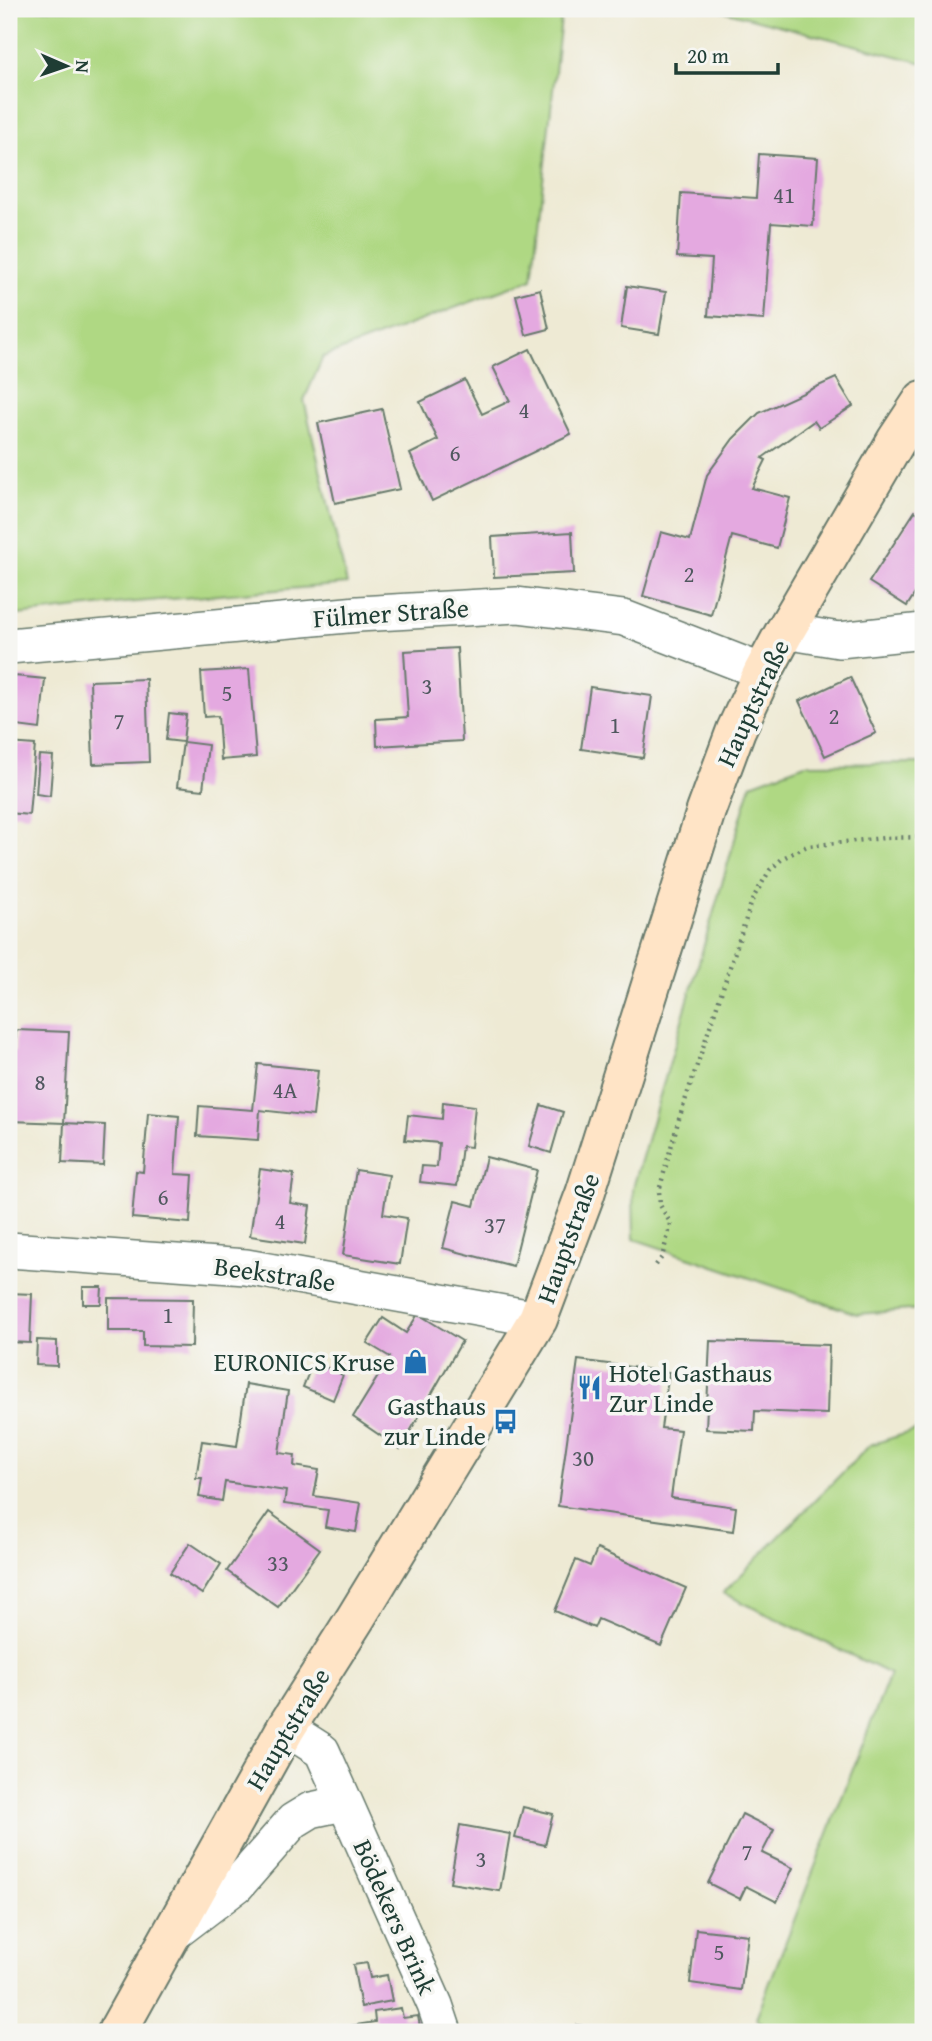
<svg xmlns="http://www.w3.org/2000/svg" width="932" height="2041" viewBox="0 0 932 2041" font-family="'Gentium Book Plus',serif">
<style>
.green{fill:#afd883;stroke:#678a5c;stroke-width:2}
.building{fill:#e4a9e0}
.lines{fill:none;stroke-linecap:round;stroke-linejoin:round}
.minor-casing{stroke:#677a6c;stroke-width:38}
.secondary-casing{stroke:#677a6c;stroke-width:42}
.path{stroke:#677a6c;stroke-width:4.5;stroke-dasharray:2 5;stroke-linecap:butt}
.minor{stroke:#fff;stroke-width:35}
.secondary{stroke:#ffe4c6;stroke-width:38}
.labels{text-anchor:middle;stroke-width:7;stroke-linejoin:round;paint-order:stroke}
.number-label{font-size:23px;fill:#50585f}
.street-label{font-size:26px;fill:#1f3d34;stroke:#f6f6f2}
.poi-label{font-size:26px;fill:#1f3d34;stroke:#f6f6f2;text-anchor:end}
</style>
<rect width="100%" height="100%" fill="#f6f6f2"/>
<filter id="ink" filterUnits="userSpaceOnUse"><feTurbulence type="fractalNoise" baseFrequency=".0143" numOctaves="2"/><feDisplacementMap in="SourceGraphic" scale="14" xChannelSelector="R" yChannelSelector="G"/><feConvolveMatrix kernelMatrix="1 2 1 2 8 2 1 2 1" color-interpolation-filters="sRGB"/></filter>
<filter id="wash" filterUnits="userSpaceOnUse"><feTurbulence type="fractalNoise" baseFrequency=".00686" numOctaves="4" result="noise"/><feDisplacementMap in="SourceGraphic" scale="28" xChannelSelector="R" yChannelSelector="G"/><feGaussianBlur stdDeviation="1.57" result="paint"/><feColorMatrix in="noise" values="0 0 0 0 0 0 0 0 0 0 0 0 0 0 0 0 0 1.4 0 .05"/><feComposite in="paint" operator="in"/></filter>
<g filter="url(#wash)">
<rect width="100%" height="100%" fill="#eeead4"/>
<g class="green">
<path d="M9,9H562L532,279L323,357L304,400L347,584L124,603L9,616Z"/>
<path d="M716,9H923V63Z"/>
<path d="M923,763V1309L857,1314L634,1239L633,1188L751,784L805,764Z"/>
<path d="M923,1428V2032H770L756,2018L890,1674L723,1593L870,1445Z"/>
</g>
<g id="blocks">
<g class="building">
<path d="M759,154L818,158L813,226L771,223L764,320L708,316L712,259L677,257L681,193L756,198Z"/>
<path d="M627,286L666,292L659,334L621,328Z"/>
<path d="M540,289L549,329L526,335L516,295Z"/>
<path d="M530,349L571,434L432,501L410,454L438,440L420,402L465,380L482,414L510,401L493,367Z"/>
<path d="M836,378L853,406L819,428L814,421L762,458L766,460L752,488L790,498L777,548L732,536L711,615L643,596L661,532L690,540L707,475L733,439L759,413Z"/>
<path d="M382,409L400,489L335,503L318,423Z"/>
<path d="M915,511L923,516V581L907,606L869,582Z"/>
<path d="M572,532L574,573L494,577L492,537Z"/>
<path d="M457,648L462,741L377,746L376,719L408,717L404,651Z"/>
<path d="M249,669L256,757L221,760L218,716L204,717L201,672Z"/>
<path d="M14,676L45,679L40,729L9,725Z"/>
<path d="M850,677L876,733L825,756L799,701Z"/>
<path d="M146,679L149,762L93,764L90,681Z"/>
<path d="M590,687L652,696L643,758L581,749Z"/>
<path d="M169,713L186,715L183,742L208,745L203,790L177,787L183,742L166,740Z"/>
<path d="M9,743L35,745L29,815L9,813Z"/>
<path d="M39,755L53,756L50,796L36,794Z"/>
<path d="M16,1030L69,1032L64,1123L11,1121L12,1112H9V1051L15,1052Z"/>
<path d="M258,1064L318,1070L313,1116L260,1110L258,1140L197,1136L199,1106L253,1110Z"/>
<path d="M443,1102L475,1106L471,1147L462,1146L457,1186L420,1182L422,1166L437,1167L439,1143L405,1140L408,1115L442,1119Z"/>
<path d="M541,1105L563,1112L551,1153L529,1146Z"/>
<path d="M148,1113L179,1116L175,1174L193,1175L190,1223L132,1218L136,1171L143,1172Z"/>
<path d="M64,1123L105,1125L103,1165L62,1163Z"/>
<path d="M486,1157L537,1170L513,1266L443,1248L455,1201L474,1206Z"/>
<path d="M260,1169L294,1174L290,1203L310,1206L305,1244L250,1236Z"/>
<path d="M356,1170L389,1175L383,1214L407,1218L400,1264L343,1255Z"/>
<path d="M83,1287H102L101,1304H83Z"/>
<path d="M9,1293L32,1294L30,1343L9,1342Z"/>
<path d="M108,1298L193,1299L192,1347L143,1346V1331H108Z"/>
<path d="M418,1314L462,1341L400,1449L353,1417L390,1357L367,1343L383,1318L406,1333Z"/>
<path d="M37,1340L57,1341V1366L36,1365Z"/>
<path d="M710,1341L829,1345L827,1414L755,1411L754,1431L706,1429Z"/>
<path d="M578,1360L669,1372L661,1428L680,1430L671,1498L736,1507L733,1531L558,1506Z"/>
<path d="M313,1362L343,1375L333,1400L303,1387Z"/>
<path d="M246,1384L288,1391L279,1453L295,1455L294,1466L319,1470L314,1496L361,1503L356,1532L325,1527L328,1510L284,1504L286,1491L225,1482L222,1501L199,1497L202,1478H196L202,1441L237,1446Z"/>
<path d="M269,1512L320,1549L278,1607L227,1571Z"/>
<path d="M190,1543L221,1564L202,1594L170,1573Z"/>
<path d="M597,1549L686,1588L661,1646L598,1619L594,1628L555,1611L576,1560L590,1566Z"/>
<path d="M523,1807L553,1814L545,1845L515,1838Z"/>
<path d="M742,1814L774,1830L762,1853L793,1868L777,1902L746,1886L740,1899L708,1883Z"/>
<path d="M460,1825L510,1834L500,1891L450,1883Z"/>
<path d="M696,1929L748,1935L741,1990L690,1983Z"/>
<path d="M367,1963L370,1978L387,1975L392,2001L361,2007L353,1965Z"/>
<path d="M401,2008L403,2018L418,2016L421,2032H351L350,2026L375,2022L374,2012Z"/>
<path d="M577,2025L602,2029V2032H576Z"/>
</g>
</g>
</g>
<g filter="url(#ink)">
<use href="#blocks" fill-opacity="0" stroke="#677a6c" stroke-width="2"/>
<g class="lines">
<defs>
<g id="minor">
<path d="M785,631L839,640L923,631"/>
<path d="M9,646L358,614L517,605L624,618L763,672"/>
<path d="M9,1250L246,1267L538,1319"/>
<path d="M286,1728L322,1751L435,2005L444,2032"/>
<path d="M170,1936L237,1885L293,1821L311,1810L344,1803"/>
</g>
<path id="secondary" d="M117,2032L286,1728L355,1619L538,1319L585,1194L706,811L736,730L763,672L785,631L896,441L923,400"/>
</defs>
<use href="#minor" class="minor-casing"/>
<use href="#secondary" class="secondary-casing"/>
<path class="path" d="M656,1265L662,1257L671,1224L660,1205L659,1191L678,1122L753,898L770,870L783,858L807,846L884,838L923,837"/>
<use href="#minor" class="minor"/>
<use href="#secondary" class="secondary"/>
</g>
</g>
<defs>
<symbol id="shop-bare" viewBox="-9 -9 18 18"><path d="M-5-2.5h2.3a2.7 3.5 0 0 1 5.4 0H5L5.5 6h-11ZM-1.5-2.5h3a1.5 2.3 0 0 0-3 0Z" fill="#1f6fb2" stroke="#f6f6f2" stroke-width="2.5" paint-order="stroke"/></symbol>
<symbol id="restaurant-bare" viewBox="-9 -9 18 18"><path d="M-5-6h1v4h1v-4h1v4h1v-4h1v5L-1.5 .5V6h-2V.5L-5-1ZM5-6V6H3V1.5H1.5Q1.5-4 5-6Z" fill="#1f6fb2" stroke="#f6f6f2" stroke-width="2.5" paint-order="stroke"/></symbol>
<symbol id="bus-bare" viewBox="-9 -9 18 18"><path d="M-5-6H5V4H4V6H2V4H-2V6H-4V4H-5ZM-3.5-4V0h7V-4ZM-3.5 1.2v1.5H-2V1.2ZM2 1.2v1.5H3.5V1.2Z" fill="#1f6fb2" stroke="#f6f6f2" stroke-width="2.5" paint-order="stroke"/></symbol>
</defs>
<g fill-rule="evenodd">
<use href="#shop-bare" x="398" y="1344" width="35" height="35"/>
<use href="#restaurant-bare" x="572" y="1370" width="35" height="35"/>
<use href="#bus-bare" x="488" y="1404" width="35" height="35"/>
</g>
<g class="labels">
<g class="number-label">
<text x="784" y="203">41</text>
<text x="524" y="418">4</text>
<text x="455" y="461">6</text>
<text x="689" y="582">2</text>
<text x="427" y="694">3</text>
<text x="227" y="701">5</text>
<text x="834" y="724">2</text>
<text x="119" y="729">7</text>
<text x="615" y="733">1</text>
<text x="40" y="1090">8</text>
<text x="285" y="1098">4A</text>
<text x="163" y="1205">6</text>
<text x="280" y="1229">4</text>
<text x="495" y="1233">37</text>
<text x="168" y="1323">1</text>
<text x="583" y="1466">30</text>
<text x="278" y="1571">33</text>
<text x="747" y="1860">7</text>
<text x="481" y="1867">3</text>
<text x="719" y="1960">5</text>
</g>
<g class="street-label">
<text transform="translate(391 613) rotate(-4)" y="9">Fülmer Straße</text>
<text transform="translate(753 703) rotate(-65)" y="9">Hauptstraße</text>
<text transform="translate(568 1238) rotate(-70)" y="9">Hauptstraße</text>
<text transform="translate(275 1274) rotate(8)" y="9">Beekstraße</text>
<text transform="translate(288 1729) rotate(-59)" y="9">Hauptstraße</text>
<text transform="translate(395 1917) rotate(66)" y="9">Bödekers Brink</text>
</g>
<g class="poi-label">
<text x="395" y="1371">EURONICS Kruse</text>
<text x="609" y="1382" text-anchor="start">Hotel Gasthaus<tspan x="609" dy="30">Zur Linde</tspan></text>
<text x="486" y="1415">Gasthaus<tspan x="486" dy="30">zur Linde</tspan></text>
</g>
</g>
<rect width="932" height="2041" fill="none" stroke="#f6f6f2" stroke-width="35"/>
<g transform="translate(66 66) rotate(92)" stroke="#f6f6f2" stroke-width="5" paint-order="stroke">
<path d="M0-5L12 26L0 18L-12 26Z" fill="#1f3d34"/>
<text y="-10" font-size="19" font-weight="bold" text-anchor="middle" fill="#1f3d34">N</text>
</g>
<path d="M676 63v10h102v-10" fill="none" stroke="#1f3d34" stroke-width="3.5"/>
<text x="687" y="63" font-size="21" fill="#1f3d34" stroke="#f6f6f2" stroke-width="5" paint-order="stroke">20 m</text>
</svg>
